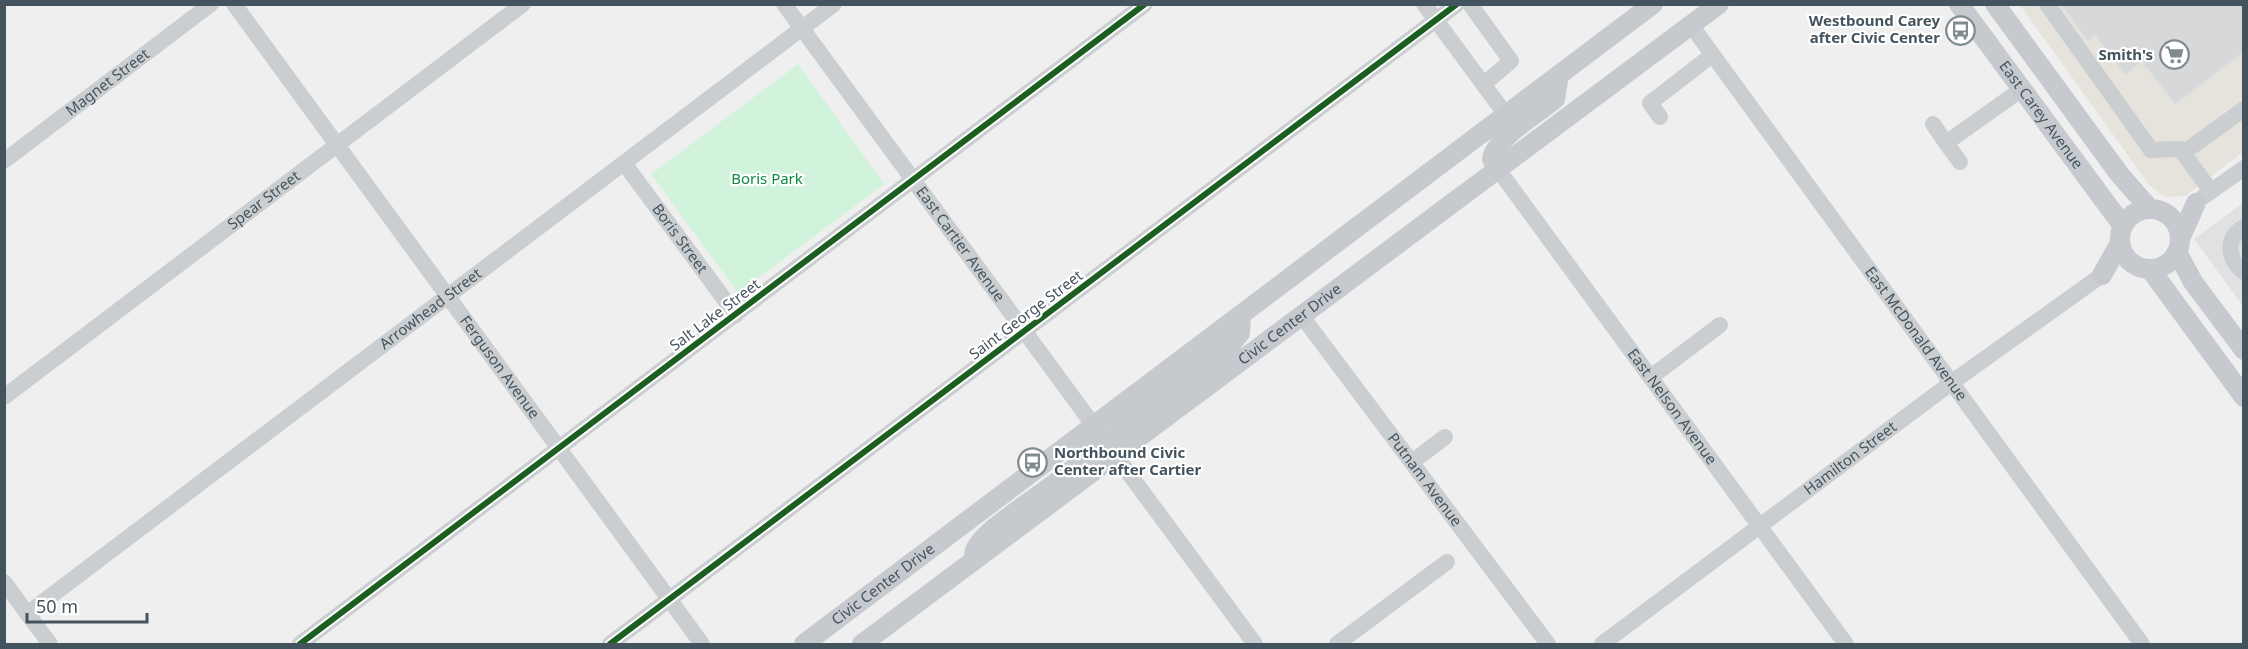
<svg xmlns="http://www.w3.org/2000/svg" width="2248" height="649" viewBox="0 0 2248 649" font-family="'Noto Sans',sans-serif">
<style>
.commercial{fill:#e6e2dc}
.education{fill:#e1e0e2}
.green{fill:#d1f2db}
.building{fill:#d7d8d9;stroke:#e1e1e2;stroke-width:1.5}
.lines{fill:none;stroke-linecap:round;stroke-linejoin:round}
.minor{stroke:#cbced0;stroke-width:16}
.major{stroke:#c6cacf;stroke-width:20}
.cycleway-casing{stroke:#fff;stroke-width:10}
.cycleway{stroke:#1b5e20;stroke-width:6}
.labels{text-anchor:middle;stroke-width:4.5;stroke-linejoin:round;paint-order:stroke}
.poi-label{font-size:15px;font-weight:bold;fill:#44545e;stroke:#fff;text-anchor:end}
.street-label{font-size:15px;fill:#44545e;stroke:#fff}
.park-label{font-size:15px;fill:#0c8840;stroke:#fff}
</style>
<rect width="100%" height="100%" fill="#f0efef"/>
<path class="commercial" d="M2020,5H2243V152L2185,196L2165,197L2150,186Z"/>
<path class="education" d="M2243,203V306L2194,239Z"/>
<path class="green" d="M798,64L884,184L738,293L651,174Z"/>
<path class="building" d="M2060,4H2244V52L2175,105L2142,62L2125,75L2095,36L2088,42Z"/>
<g class="lines">
<g class="minor">
<path id="s1" d="M234,4L702,644"/>
<path id="s2" d="M784,4L1094,426"/>
<path d="M1424,4L1506,115"/>
<path d="M1470,4L1511,61L1484,84"/>
<path d="M2047,4L2151,150L2180,149L2211,191"/>
<path id="s3" d="M1691,25L2142,644"/>
<path d="M1660,117L1650,103L1712,55"/>
<path d="M1933,124L1946,143"/>
<path d="M2183,153L2244,109"/>
<path id="s4" d="M4,161L211,4"/>
<path d="M1960,162L1946,143L2022,89"/>
<path id="s5" d="M624,163L736,315"/>
<path id="s6" d="M1497,168L1846,644"/>
<path d="M2203,197L2244,168"/>
<path d="M2244,227C2225,238 2227,260 2244,272"/>
<path id="s7" d="M1301,315L1548,644"/>
<path d="M1651,377L1720,325"/>
<path id="s8" d="M4,397L523,4"/>
<path d="M1116,456L1255,644"/>
<path d="M1412,462L1445,437"/>
<path d="M4,582L50,644"/>
<path id="s9" d="M27,614L834,4"/>
<path d="M300,644L1145,4"/>
<path d="M610,644L1457,4"/>
<path d="M1337,644L1447,562"/>
<path id="s10" d="M1602,644L1951,383L2102,275"/>
</g>
<g class="major">
<path id="s11" d="M1959,4L2123,226"/>
<path d="M1995,4L2120,175L2150,209"/>
<path d="M1497,168L1492,159C1495,138 1538,113 1555,99L1559,75"/>
<circle cx="2150" cy="239" r="30"/>
<path d="M2180,239L2196,203"/>
<path d="M2177,252L2193,282L2244,350"/>
<path d="M2150,269L2244,397"/>
<path d="M2102,275L2120,243"/>
<path d="M1116,456L1110,441L1116,433L1232,343L1240,333L1241,316"/>
<path d="M974,554C978,525 1084,477 1099,438L1094,426"/>
<path id="s12" d="M804,644L1653,4"/>
<path id="s13" d="M862,644C1148,432 1432,216 1719,4"/>
</g>
<defs>
<g id="cycleway">
<path d="M300,644L1145,4"/>
<path d="M610,644L1457,4"/>
</g>
</defs>
<use href="#cycleway" class="cycleway-casing"/>
<use href="#cycleway" class="cycleway"/>
</g>
<defs>
<symbol id="bus-ring" viewBox="-11 -11 22 22"><circle r="9.5" fill="#fff" stroke="#808a91" stroke-width="1.5"/><path d="M-5-6H5V4H4V6H2V4H-2V6H-4V4H-5ZM-3.5-4V0h7V-4ZM-3.5 1.2v1.5H-2V1.2ZM2 1.2v1.5H3.5V1.2Z" fill="#808a91"/></symbol>
<symbol id="supermarket-ring" viewBox="-11 -11 22 22"><circle r="9.5" fill="#fff" stroke="#808a91" stroke-width="1.5"/><path d="M-6-5.5h2.5l.6 2H6L4.5 2H-2.5L-4.4-4H-6ZM-1.5 3.2a1.3 1.3 0 1 0 .1 0ZM3 3.2a1.3 1.3 0 1 0 .1 0Z" fill="#808a91"/></symbol>
</defs>
<g fill-rule="evenodd">
<use href="#bus-ring" x="1944" y="14" width="33" height="33"/>
<use href="#supermarket-ring" x="2158" y="38" width="33" height="33"/>
<use href="#bus-ring" x="1016" y="446" width="33" height="33"/>
</g>
<g class="labels">
<g class="poi-label">
<text x="1940" y="26">Westbound Carey<tspan x="1940" dy="17">after Civic Center</tspan></text>
<text x="2153" y="60">Smith's</text>
<text x="1054" y="458" text-anchor="start">Northbound Civic<tspan x="1054" dy="17">Center after Cartier</tspan></text>
</g>
<g class="street-label">
<text dy="5" stroke="none"><textPath href="#s4" startOffset="130">Magnet Street</textPath></text>
<text dy="5" stroke="none"><textPath href="#s11" startOffset="138">East Carey Avenue</textPath></text>
<text dy="5" stroke="none"><textPath href="#s8" startOffset="326">Spear Street</textPath></text>
<text dy="5" stroke="none"><textPath href="#s5" startOffset="94">Boris Street</textPath></text>
<text dy="5" stroke="none"><textPath href="#s2" startOffset="298">East Cartier Avenue</textPath></text>
<text dy="5" stroke="none"><textPath href="#s9" startOffset="506">Arrowhead Street</textPath></text>
<text transform="translate(715 315) rotate(-37)" y="5">Salt Lake Street</text>
<text transform="translate(1026 315) rotate(-37)" y="5">Saint George Street</text>
<text dy="5" stroke="none"><textPath href="#s13" startOffset="534">Civic Center Drive</textPath></text>
<text dy="5" stroke="none"><textPath href="#s3" startOffset="382">East McDonald Avenue</textPath></text>
<text dy="5" stroke="none"><textPath href="#s1" startOffset="450">Ferguson Avenue</textPath></text>
<text dy="5" stroke="none"><textPath href="#s6" startOffset="296">East Nelson Avenue</textPath></text>
<text dy="5" stroke="none"><textPath href="#s10" startOffset="310">Hamilton Street</textPath></text>
<text dy="5" stroke="none"><textPath href="#s7" startOffset="206">Putnam Avenue</textPath></text>
<text dy="5" stroke="none"><textPath href="#s12" startOffset="99">Civic Center Drive</textPath></text>
</g>
<g class="park-label">
<text x="767" y="184">Boris Park</text>
</g>
</g>
<rect width="2248" height="649" fill="none" stroke="#44545e" stroke-width="12"/>
<path d="M27 613v9h120v-9" fill="none" stroke="#44545e" stroke-width="3"/>
<text x="36" y="613" font-size="18" fill="#44545e" stroke="#ffffff" stroke-width="4.5" paint-order="stroke">50 m</text>
</svg>
